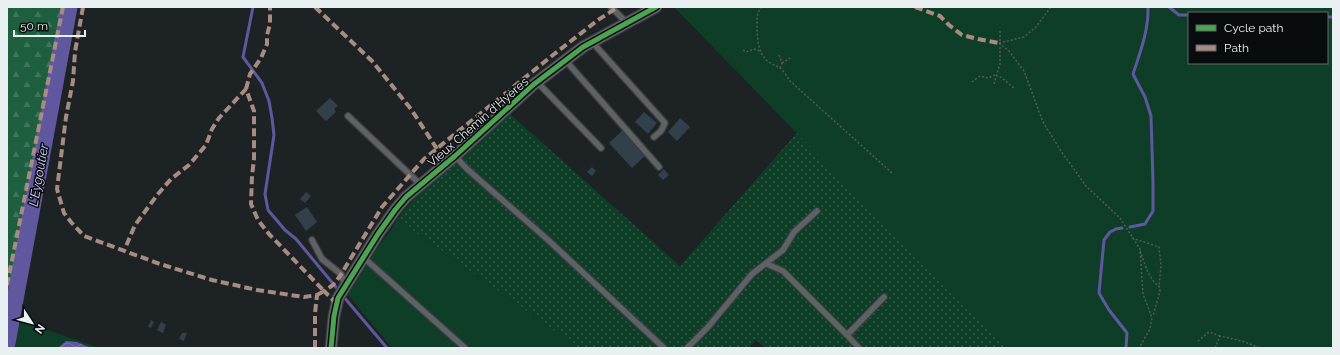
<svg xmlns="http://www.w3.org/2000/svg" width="1340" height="355" viewBox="0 0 1340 355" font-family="Raleway,sans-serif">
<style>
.grass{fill:#0e3e27;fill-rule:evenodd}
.forest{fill:url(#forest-firs)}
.garden{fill:url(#garden-dots)}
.water{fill:url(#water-waves)}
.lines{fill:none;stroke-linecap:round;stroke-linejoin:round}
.stream{stroke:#60589e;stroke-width:3}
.river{stroke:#60589e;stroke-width:17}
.building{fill:#32404c}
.lane-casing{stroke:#393d3e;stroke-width:8}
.street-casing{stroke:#393d3e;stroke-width:13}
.path{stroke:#55595a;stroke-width:1.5;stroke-dasharray:2 2;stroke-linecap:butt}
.lane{stroke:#5e6264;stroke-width:5.5}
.street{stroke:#5e6264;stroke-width:11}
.quiet{stroke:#a88b81;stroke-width:4;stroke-dasharray:8 4;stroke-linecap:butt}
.cycleway-casing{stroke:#080c0e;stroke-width:8}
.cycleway{stroke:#4ca352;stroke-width:5}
.labels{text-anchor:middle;stroke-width:3;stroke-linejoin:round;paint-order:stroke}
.street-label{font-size:12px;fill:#e9f0f2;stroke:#080c0e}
.water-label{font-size:13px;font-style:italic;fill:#d3d0fc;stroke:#080c0e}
</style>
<defs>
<pattern id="forest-firs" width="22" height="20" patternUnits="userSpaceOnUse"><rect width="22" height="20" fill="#1d5f3f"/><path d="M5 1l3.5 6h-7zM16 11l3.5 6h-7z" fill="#3e765b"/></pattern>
<pattern id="garden-dots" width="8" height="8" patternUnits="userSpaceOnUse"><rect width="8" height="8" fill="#0e3e27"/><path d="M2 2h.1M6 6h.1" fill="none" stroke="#315a47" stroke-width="1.8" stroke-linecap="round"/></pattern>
<pattern id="water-waves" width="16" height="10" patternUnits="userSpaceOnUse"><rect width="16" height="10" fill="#60589e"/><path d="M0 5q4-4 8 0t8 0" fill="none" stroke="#7770ac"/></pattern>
</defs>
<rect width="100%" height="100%" fill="#1d2324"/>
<g class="grass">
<path d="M674,7H1333V348H1006ZM1189,13H1327V63H1189Z"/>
<path d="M397,219L579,348H392L347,294L374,252L391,230Z"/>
<path d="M18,320L100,348H14Z"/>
</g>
<path class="forest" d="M7,7H72L34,211L11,348H7Z"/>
<path class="garden" d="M510,114L680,266L797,133L1006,348H765L756,340L749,348H579L397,219L412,201Z"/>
<path class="water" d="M66,341L77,342L91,348H58Z"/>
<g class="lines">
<g class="stream">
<path d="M253,7L243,57L262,83L269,101L272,118L274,135L265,194L268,210L285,230L296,239L340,292"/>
<path d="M1169,7L1179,15H1189"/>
<path d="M1327,17H1333"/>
<path d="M1130,227L1145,224L1153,211V182L1151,116L1145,97L1133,74C1140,53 1149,29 1148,7"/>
<path d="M1122,228L1116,229L1110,232L1104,240L1099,293L1109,310L1127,333L1126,348"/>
<path d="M343,296L387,348"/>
</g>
<path class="river" d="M7,343L69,7"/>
</g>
<g class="building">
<path d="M330,98L338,106L334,109L336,112L326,121L316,111Z"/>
<path d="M644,112L657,123L648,134L635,122Z"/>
<path d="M680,118L690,127L677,141L668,132Z"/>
<path d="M623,130L646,155L632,168L609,143Z"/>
<path d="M592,167L596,171L592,176L587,172Z"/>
<path d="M664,169L669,175L663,180L658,175Z"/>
<path d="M306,192L311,196L305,203L300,199Z"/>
<path d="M307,207L317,222L306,231L295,215Z"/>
<path d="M151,320L154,322L151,328L148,327Z"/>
<path d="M161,322L166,325L163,333L157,330Z"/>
<path d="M182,333H187L184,341L179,339Z"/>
</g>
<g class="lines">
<defs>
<g id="lane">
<path d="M611,7L627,23"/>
<path d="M593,43L665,123L661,131L654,137"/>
<path d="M566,61L659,167"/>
<path d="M537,82L601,148"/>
<path d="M348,116L421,185"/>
<path d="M455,156L467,169L547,239L664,348"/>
<path d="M312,240L322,259L341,274L345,286"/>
<path d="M363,257L465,348"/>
<path d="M767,264L783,271L847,335L884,297"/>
<path d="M847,335L859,348"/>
<path d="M687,348L708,327L752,274L783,250L794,232L817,211"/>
</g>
<path id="street" d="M331,348L334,316L338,298L378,234L395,210L406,197L455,156L533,85L583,47L656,7"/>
</defs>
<use href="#lane" class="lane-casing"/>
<use href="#street" class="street-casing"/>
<g class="path">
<path d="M762,7C757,11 757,18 757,24C757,39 758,57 772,64C775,66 778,66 780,68C784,71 787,77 790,81L892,173"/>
<path d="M999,43L1009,51L1024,71L1043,122L1061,151L1086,186L1120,218L1140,249L1143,294L1152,318L1150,329L1139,348"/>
<path d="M999,43L1024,37L1036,27L1051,7"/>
<path d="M743,50L746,52L754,49L760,51"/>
<path d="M779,55L782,63L780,68"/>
<path d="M782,63L790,58"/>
<path d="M996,75L1002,78L1015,89"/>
<path d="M972,82L980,76L988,78L997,74"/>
<path d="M994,84L1000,64V29"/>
<path d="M1132,238L1159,247L1161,266L1159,286"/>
<path d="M1140,251C1145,263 1148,279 1159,286L1160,291L1153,316"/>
<path d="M1198,341L1209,332L1220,336"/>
<path d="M1215,348L1220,336L1242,341L1260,348"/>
</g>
<use href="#lane" class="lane"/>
<use href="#street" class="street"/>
<g class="quiet">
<path d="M83,7L75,52L73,81L66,117L57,189L64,213L71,222L84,236L160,264L212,280L257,290L304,297L317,295L324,291L269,234L258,220L251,204L252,176L254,159V111L246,89L219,118L212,129L206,145L189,165L171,179L158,194L135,225L124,251"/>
<path d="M315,7L372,61L411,109L437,149"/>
<path d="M915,7L940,16L949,25L962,35L978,39L999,43"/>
<path d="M246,89L250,74L261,58L267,44V35L270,24V7"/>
<path d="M7,285L63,7"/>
<path d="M337,304L324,291L333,285L340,276L382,207L424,159L553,55L598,20L618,7"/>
<path d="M315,348V313L317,295"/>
</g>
<defs>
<path id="cycleway" d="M331,348L334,316L338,298L378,234L395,210L406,197L455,156L533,85L583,47L656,7"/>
</defs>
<use href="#cycleway" class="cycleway-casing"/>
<use href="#cycleway" class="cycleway"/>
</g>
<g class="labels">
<g class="street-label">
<text transform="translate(478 122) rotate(-41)" y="4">Vieux Chemin d'Hyères</text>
</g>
<g class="water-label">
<text transform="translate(38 175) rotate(-80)" y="5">L'Eygoutier</text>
</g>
</g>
<rect width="1340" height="355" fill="none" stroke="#e9f0f2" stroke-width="16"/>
<rect x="1188" y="12" width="140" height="52" fill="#080c0e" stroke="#626769"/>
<rect x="1196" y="25" width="20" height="6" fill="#4ca352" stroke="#626769"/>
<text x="1224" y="32" font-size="12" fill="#e9f0f2">Cycle path</text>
<rect x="1196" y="45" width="20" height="6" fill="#a88b81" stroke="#626769"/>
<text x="1224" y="52" font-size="12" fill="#e9f0f2">Path</text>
<g transform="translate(32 323) rotate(126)" stroke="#080c0e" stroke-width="3" paint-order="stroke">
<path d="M0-3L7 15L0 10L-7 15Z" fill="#e9f0f2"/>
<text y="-6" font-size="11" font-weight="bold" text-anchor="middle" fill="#e9f0f2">N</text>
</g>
<path d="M14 30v6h71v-6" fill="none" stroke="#e9f0f2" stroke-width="2"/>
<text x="20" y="30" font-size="12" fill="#e9f0f2" stroke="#080c0e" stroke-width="3" paint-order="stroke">50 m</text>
</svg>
